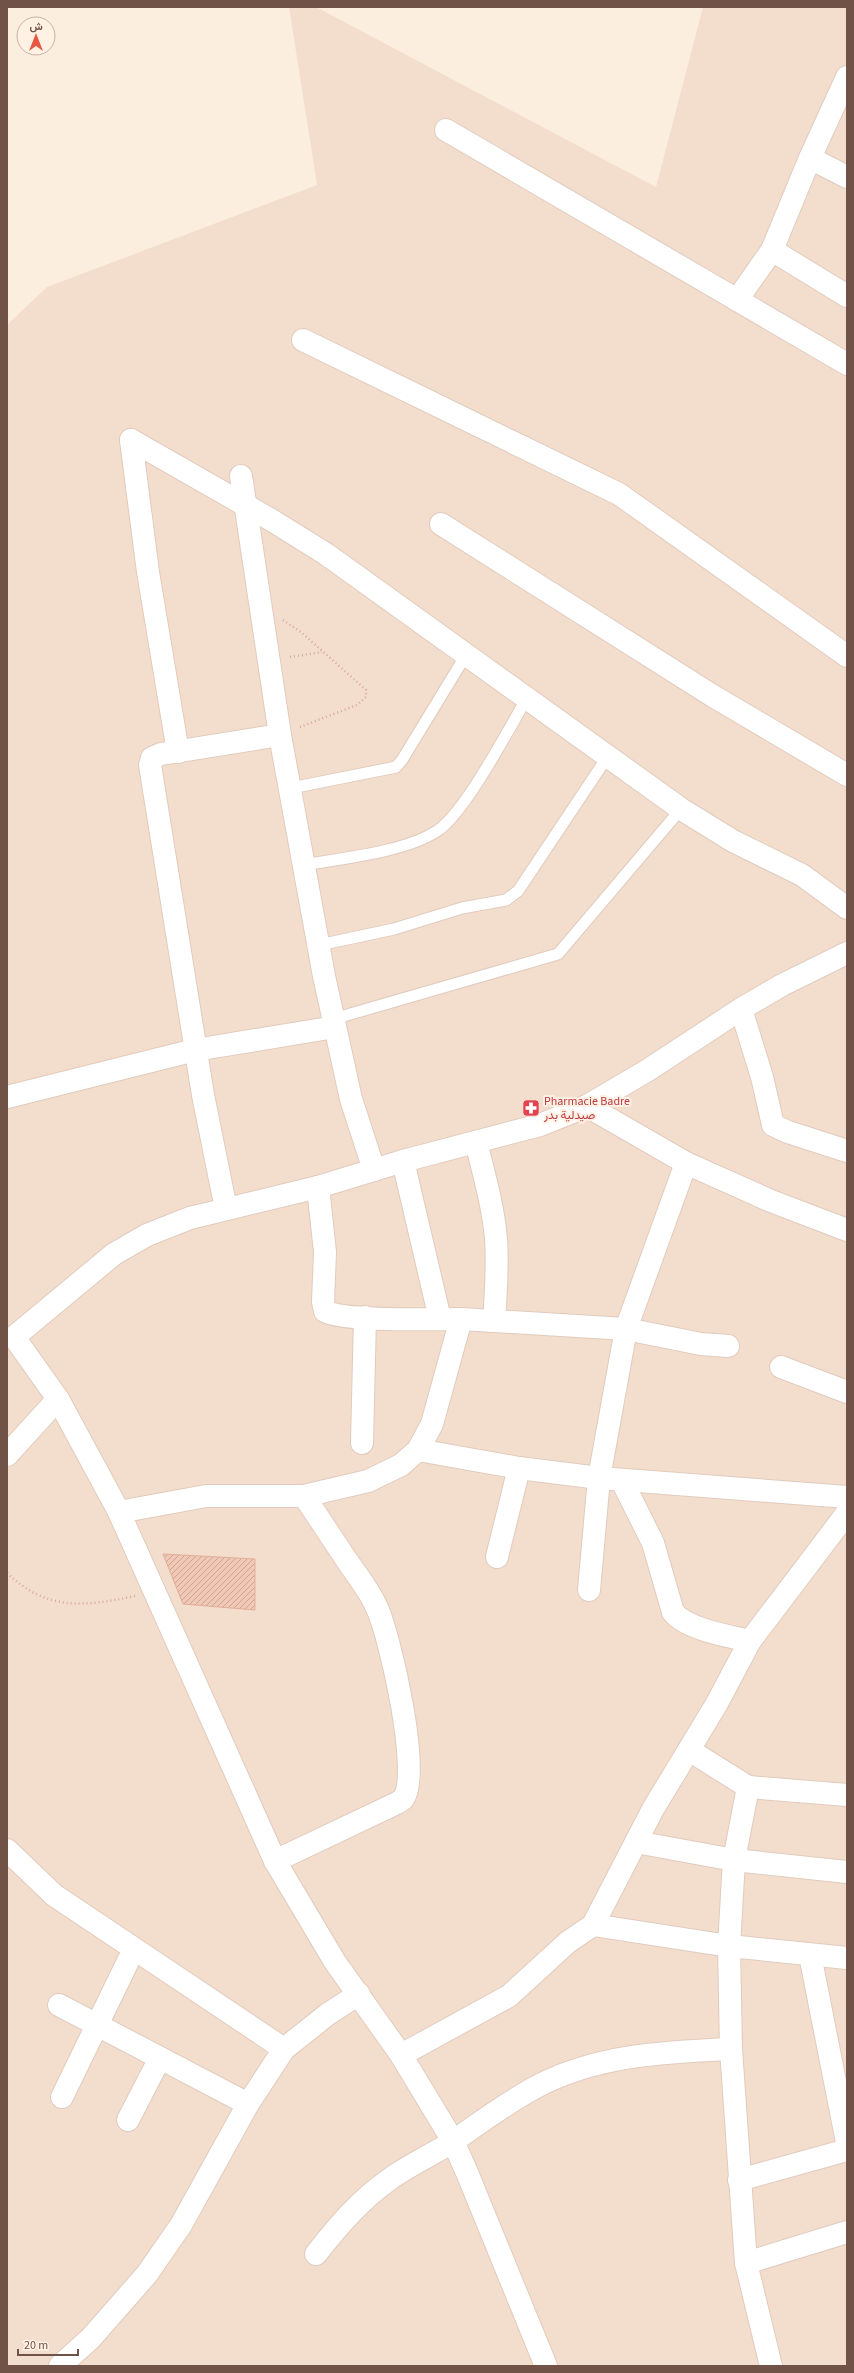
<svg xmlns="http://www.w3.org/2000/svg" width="854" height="2373" viewBox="0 0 854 2373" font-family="'Source Sans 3',Vazirmatn,sans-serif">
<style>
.residential{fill:#f3decd}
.building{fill:url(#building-hatch);stroke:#e3ad97}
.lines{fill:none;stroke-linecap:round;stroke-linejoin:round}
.service-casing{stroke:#e1cbbe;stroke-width:13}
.minor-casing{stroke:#e1cbbe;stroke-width:24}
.path{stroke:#d5ab9a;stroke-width:2.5;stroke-dasharray:1 3;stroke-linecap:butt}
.service{stroke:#fff;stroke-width:11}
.minor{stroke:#fff;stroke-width:22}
.labels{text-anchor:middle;stroke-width:4;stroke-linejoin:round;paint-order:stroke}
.health-label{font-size:12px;fill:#be3a42;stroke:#fff2e4;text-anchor:start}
</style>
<defs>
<pattern id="building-hatch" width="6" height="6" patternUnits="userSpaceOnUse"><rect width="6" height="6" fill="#f1c8b6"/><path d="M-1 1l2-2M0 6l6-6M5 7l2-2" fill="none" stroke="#c8a596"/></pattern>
</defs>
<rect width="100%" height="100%" fill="#fceedf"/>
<path class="residential" d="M289,7H316L656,187L703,7H847V2366H7V325L47,287L317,185Z"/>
<path class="building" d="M163,1554L255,1559V1610L183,1604Z"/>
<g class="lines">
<defs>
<g id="service">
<path d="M291,788L396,767L402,760L466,655"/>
<path d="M304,865C343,858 405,852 437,831C465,813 508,730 527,698"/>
<path d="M319,945L394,929L462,908L506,900L518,891L608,756"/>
<path d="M333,1019L558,954L681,809"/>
</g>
<g id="minor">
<path d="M446,130L847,364"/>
<path d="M810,158L847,77"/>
<path d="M772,250L847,296"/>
<path d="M737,300L772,250L810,158L847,177"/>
<path d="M303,340L619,494L847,656"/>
<path d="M131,440L273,521L326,554L681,809L733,841L802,875L847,908"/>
<path d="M131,440L148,572L178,752"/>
<path d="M241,476L280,735L324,976L351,1099L374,1170"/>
<path d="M441,524L713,696L847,775"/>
<path d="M741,1009L762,1077L773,1125L788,1132L847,1151"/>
<path d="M7,1097L195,1050L335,1027"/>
<path d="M587,1106L686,1163L771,1201L847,1230"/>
<path d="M476,1142C484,1174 493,1206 496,1238C498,1266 496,1293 494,1321"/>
<path d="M403,1161L440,1319"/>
<path d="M318,1187L325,1252L323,1302L325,1311C344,1322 435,1319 461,1319"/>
<path d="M226,1209L203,1095L150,765L152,758L161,754L280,735"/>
<path d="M781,1367L847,1392"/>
<path d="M362,1443L365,1317"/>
<path d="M418,1450L519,1468L599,1478L847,1497"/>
<path d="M7,1455L58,1399"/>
<path d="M622,1481L653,1543L673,1612C686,1629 728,1636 750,1641"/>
<path d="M304,1496L368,1481L401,1465L418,1450L432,1424L461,1319L626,1329L701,1344L728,1346"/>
<path d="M119,1512L206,1496H304C319,1518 333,1540 348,1562C358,1577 370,1591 377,1608C390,1636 422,1776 403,1799C401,1801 397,1803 395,1804L275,1861"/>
<path d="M497,1557L519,1468"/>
<path d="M589,1590L599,1478L626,1329L686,1163"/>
<path d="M689,1750L748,1787"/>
<path d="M636,1842L734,1860L847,1872"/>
<path d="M7,1850L54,1895L284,2049L328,2014L359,1994"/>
<path d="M593,1925L729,1946L847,1958"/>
<path d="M810,1955L847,2142"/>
<path d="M59,2005L248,2104"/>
<path d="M401,2055L509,1996L568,1942L593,1925L653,1809L716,1705L750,1641L847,1513"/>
<path d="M62,2097L134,1949"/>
<path d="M128,2120L160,2058"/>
<path d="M739,2180L847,2150"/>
<path d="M316,2254C338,2226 360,2200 390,2179C409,2165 432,2155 452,2142C480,2123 506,2103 536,2087C596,2055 664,2052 731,2049"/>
<path d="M746,2263L847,2232"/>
<path d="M60,2366L91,2338L147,2274L181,2225L248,2104L284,2049"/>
<path d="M546,2366L468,2175L453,2141L401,2055L335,1962L275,1861L119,1512L58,1399L14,1337L114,1254L147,1235L190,1218L318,1187L403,1161L540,1125L587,1106L648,1070L741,1009L782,985L847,953"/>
<path d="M771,2366L746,2263L731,2049L729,1946L734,1860L748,1787L847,1795"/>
</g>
</defs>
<use href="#service" class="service-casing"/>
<use href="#minor" class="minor-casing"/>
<g class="path">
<path d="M283,620L301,632L366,690V697L357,705L300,727"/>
<path d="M290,657L322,652"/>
<path d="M7,1573C47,1611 83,1607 135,1596"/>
</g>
<use href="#service" class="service"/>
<use href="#minor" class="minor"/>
</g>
<defs>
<symbol id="pharmacy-square" viewBox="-11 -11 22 22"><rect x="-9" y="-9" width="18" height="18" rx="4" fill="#e0444e" stroke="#fff2e4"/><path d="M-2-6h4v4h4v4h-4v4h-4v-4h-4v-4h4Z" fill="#fff"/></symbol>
</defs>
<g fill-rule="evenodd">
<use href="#pharmacy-square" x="521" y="1098" width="20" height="20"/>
</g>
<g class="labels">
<g class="health-label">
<text x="544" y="1105">Pharmacie Badre<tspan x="544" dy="14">صيدلية بدر</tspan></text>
</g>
</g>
<rect width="854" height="2373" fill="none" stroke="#715247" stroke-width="16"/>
<g transform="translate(36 36)"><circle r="19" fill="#fff2e4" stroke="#c6b2a5"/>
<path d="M0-3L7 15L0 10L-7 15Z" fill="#e65843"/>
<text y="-6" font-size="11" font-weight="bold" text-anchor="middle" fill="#715247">ش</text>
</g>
<path d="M18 2349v6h60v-6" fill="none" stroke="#715247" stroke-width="2"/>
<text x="24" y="2349" font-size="12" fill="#715247" stroke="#fff2e4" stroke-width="3" paint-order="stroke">20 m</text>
</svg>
